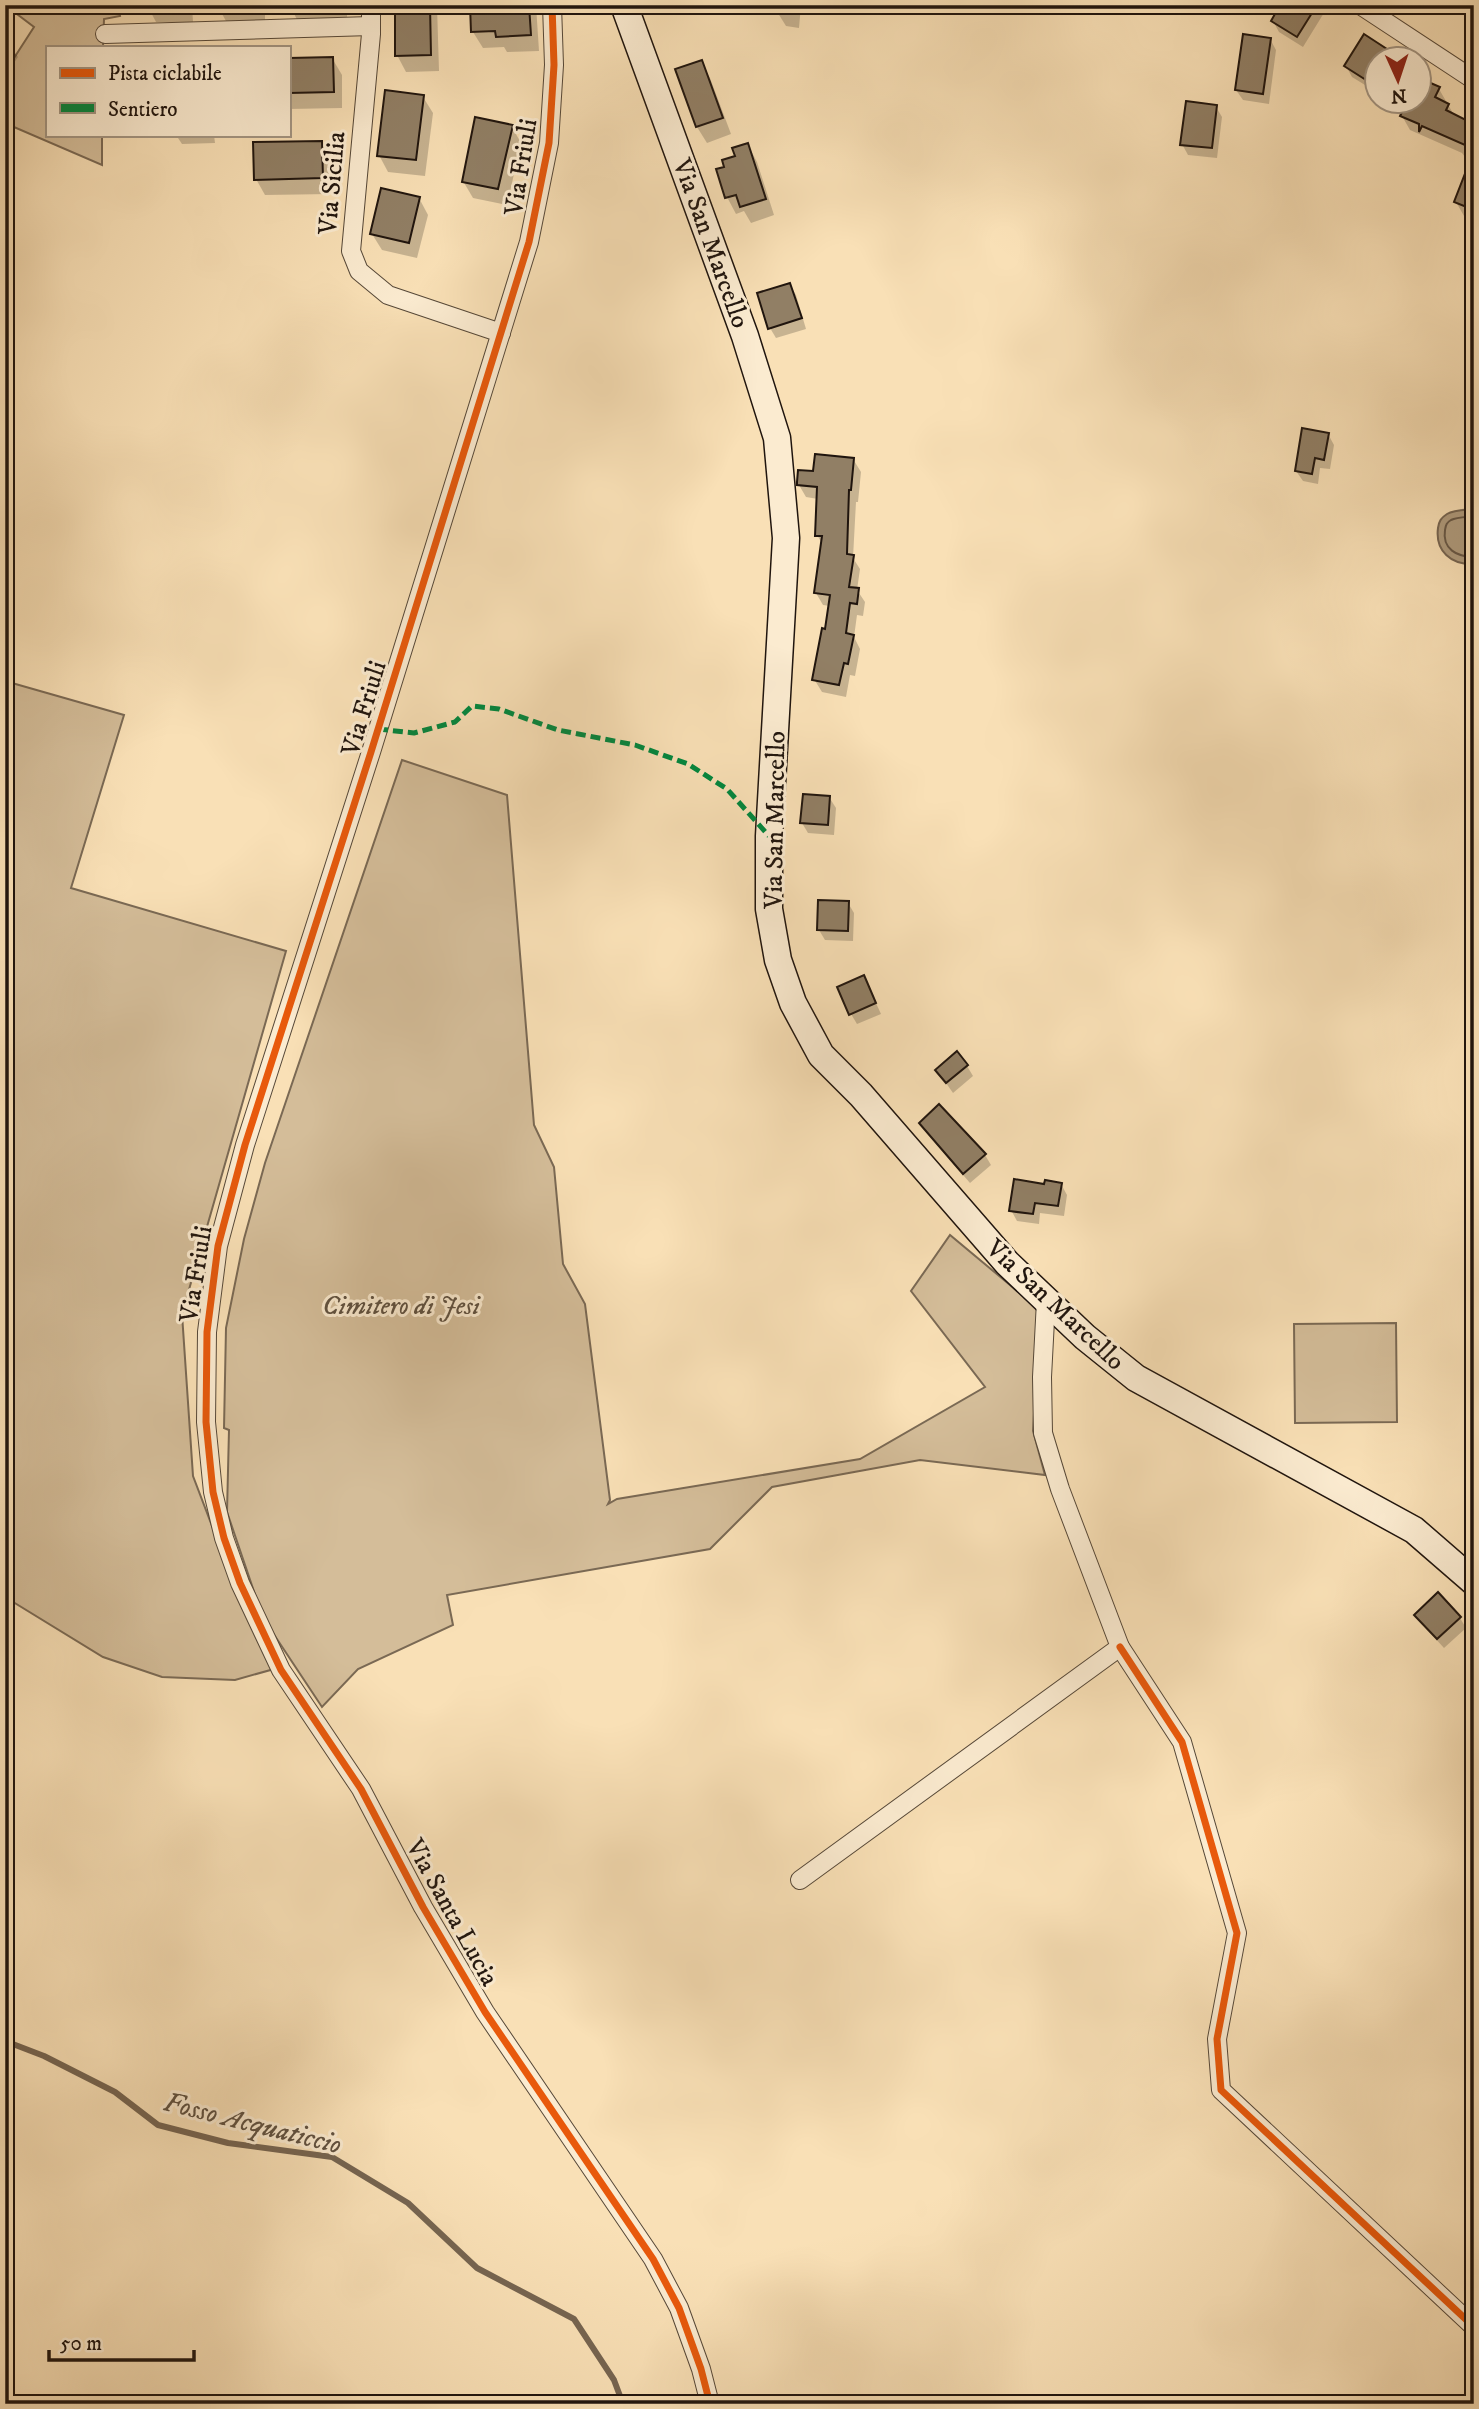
<svg xmlns="http://www.w3.org/2000/svg" width="1479" height="2409" viewBox="0 0 1479 2409" font-family="'IM FELL DW Pica',serif">
<style>
.green{fill:#d4bd99;stroke:#7a6954;stroke-width:2}
.water{fill:#af9b7d;stroke:#766551;stroke-width:2}
.shadow{fill:#0003}
.lines{fill:none;stroke-linecap:round;stroke-linejoin:round}
.shore{stroke:#685846;stroke-width:2}
.stream{stroke:#766551;stroke-width:6}
.building{fill:#917f65;stroke:#20150e;stroke-width:2}
.minor-casing{stroke:#564838;stroke-width:20}
.secondary-casing{stroke:#20150e;stroke-width:29}
.minor{stroke:#fbebd0;stroke-width:18}
.secondary{stroke:#fbebd0;stroke-width:26}
.quiet{stroke:#00873e;stroke-width:5;stroke-dasharray:10 5;stroke-linecap:butt}
.cycleway-casing{stroke:#fbebd0;stroke-width:11}
.cycleway{stroke:#e8590c;stroke-width:7}
.labels{text-anchor:middle;stroke-width:6;stroke-linejoin:round;paint-order:stroke}
.street-label{font-size:26px;fill:#20150e;stroke:#fbebd0}
.park-label{font-size:26px;font-style:italic;fill:#5f503f;stroke:#fbebd0}
.water-label{font-size:28px;font-style:italic;fill:#605140;stroke:#fbebd0}
</style>
<rect width="100%" height="100%" fill="#f9e0b6"/>
<filter id="stains"><feTurbulence type="fractalNoise" baseFrequency=".00286" numOctaves="4"/><feColorMatrix values="0 0 0 0 .2 0 0 0 0 .09 0 0 0 0 .02 0 0 0 .5 -.17"/></filter>
<radialGradient id="worn" r=".72"><stop offset=".6" stop-color="#630" stop-opacity="0"/><stop offset="1" stop-color="#630" stop-opacity=".3"/></radialGradient>
<g class="green">
<path d="M5,5H118L120,16L104,19L103,47H47V135H102V165L14,127L5,139V72L34,27Z"/>
<path d="M5,681L124,715L71,888L286,951L182,1314L193,1476L233,1581L274,1669L235,1680L162,1677L103,1657L5,1597Z"/>
<path d="M402,760L507,795L534,1125L554,1167L563,1264L585,1304L610,1500L608,1504L617,1499L860,1459L985,1387L911,1291L950,1235L1040,1310L1033,1431L1045,1475L920,1460L772,1487L710,1549L447,1595L453,1625L358,1669L322,1707L263,1618L227,1512L229,1430L224,1428L226,1328L244,1239L265,1163Z"/>
<path d="M1396,1323L1397,1422L1295,1423L1294,1324Z"/>
</g>
<path class="water" d="M1474,509V564C1451,565 1435,551 1438,528C1439,521 1441,518 1447,514C1454,510 1466,510 1474,509Z"/>
<g class="shadow">
<path d="M147,5H192L193,22H156Z"/>
<path d="M217,5H265V20L226,21Z"/>
<path d="M290,5H347V23L299,24Z"/>
<path d="M396,5H437L439,71L406,72L397,55Z"/>
<path d="M472,5H536L539,51L507,52L504,47L483,48L473,32Z"/>
<path d="M776,5H801L799,28L786,26L776,10Z"/>
<path d="M1248,5H1326L1327,8L1303,47L1279,32L1273,21L1276,16Z"/>
<path d="M5,38L18,57L5,76Z"/>
<path d="M1270,39L1276,50L1269,104L1243,100L1236,90Z"/>
<path d="M1389,52L1393,60H1378V93L1352,77L1346,66Z"/>
<path d="M332,58L342,75V108L289,109V60Z"/>
<path d="M701,62L710,78L731,134L707,143L697,127L677,70Z"/>
<path d="M1439,89L1454,115L1474,125V220L1464,216L1456,202L1470,164L1462,153L1410,130L1402,116L1409,102H1420Z"/>
<path d="M423,97L433,113L425,176L388,172L379,155Z"/>
<path d="M1216,107L1222,117L1217,158L1188,155L1182,144Z"/>
<path d="M512,127L521,143L507,205L473,198L463,181Z"/>
<path d="M176,135H214L215,143L182,144Z"/>
<path d="M321,143L330,159L331,194L265,195L256,179Z"/>
<path d="M748,145L757,162L774,215L751,223L744,211L736,214L727,197L726,168Z"/>
<path d="M419,198L428,215L417,258L382,250L372,234Z"/>
<path d="M790,285L796,295L806,329L776,338L770,328Z"/>
<path d="M1328,434L1334,445L1330,469L1320,468L1318,484L1303,481L1296,471Z"/>
<path d="M853,459L861,472L858,502H856L853,558L860,569L857,590L865,602L863,616L857,615L854,637L860,649L855,676L850,675L846,697L822,692L814,679L830,606L823,605L816,593L823,545L817,535L818,499L806,497L799,485L815,473Z"/>
<path d="M829,797L836,808L834,835L808,833L802,823Z"/>
<path d="M848,903L854,913L853,941L825,940L819,930Z"/>
<path d="M869,988L881,1014L857,1024L851,1014Z"/>
<path d="M967,1066L973,1076L953,1093L937,1070Z"/>
<path d="M921,1123L985,1155L991,1165L970,1183L927,1133Z"/>
<path d="M1061,1184L1067,1195L1064,1216L1040,1213L1039,1224L1017,1221L1011,1210L1045,1186Z"/>
<path d="M1416,1615L1460,1618L1466,1628L1444,1648L1423,1625Z"/>
</g>
<g class="lines">
<path class="shore" d="M1474,516C1467,517 1457,517 1451,520C1446,523 1446,525 1445,530C1442,549 1457,557 1474,557"/>
<path class="stream" d="M5,2041L44,2056L115,2092L158,2125L228,2143L332,2157L408,2203L477,2268L574,2319L614,2380L623,2404"/>
</g>
<g class="building">
<path d="M395,5H430L431,55L395,56Z"/>
<path d="M470,5H529L531,35L496,37L495,31L471,32Z"/>
<path d="M1280,5H1317L1297,37L1271,21Z"/>
<path d="M1243,34L1271,38L1263,94L1235,90Z"/>
<path d="M1364,34L1390,51L1384,60H1377V87L1344,66Z"/>
<path d="M333,57L334,92L289,93V58Z"/>
<path d="M702,60L723,118L696,127L675,69Z"/>
<path d="M1419,78L1440,87L1435,97L1449,104L1446,110L1474,124V149L1422,126L1419,132V124L1400,116L1407,102H1419Z"/>
<path d="M385,90L424,95L416,160L377,156Z"/>
<path d="M1186,101L1217,105L1212,148L1180,145Z"/>
<path d="M475,117L513,125L498,189L462,182Z"/>
<path d="M322,141L323,178L254,180L253,142Z"/>
<path d="M748,143L766,199L740,207L736,195L725,198L716,169L724,167L722,160L735,156L732,148Z"/>
<path d="M1473,153L1474,154V210L1454,202Z"/>
<path d="M381,188L420,197L409,243L370,234Z"/>
<path d="M790,283L802,318L768,329L757,293Z"/>
<path d="M1302,428L1329,433L1324,460L1315,458L1312,474L1295,471Z"/>
<path d="M815,454L854,458L851,490H849L847,554L854,555L849,587L859,588L857,604L850,603L846,633L854,635L848,664L844,663L839,685L812,680L822,628L825,629L830,595L814,593L822,536H815L817,487L797,485V482L798,470L813,471Z"/>
<path d="M803,794L830,796L828,825L800,823Z"/>
<path d="M818,900L849,901L848,931L817,930Z"/>
<path d="M864,975L876,1003L849,1015L837,987Z"/>
<path d="M957,1051L968,1065L946,1083L935,1070Z"/>
<path d="M939,1104L986,1154L963,1174L919,1123Z"/>
<path d="M1014,1179L1044,1184L1045,1180L1062,1183L1058,1206L1035,1203L1033,1214L1009,1211Z"/>
<path d="M1438,1592L1461,1617L1437,1639L1414,1615Z"/>
</g>
<g class="lines">
<defs>
<g id="minor">
<path d="M371,5V34L351,251L359,271L388,295L501,333"/>
<path d="M552,5L554,65L549,143L529,242L371,752L245,1145L218,1246L207,1332L206,1422L213,1492L224,1538L240,1583L281,1670L361,1789L423,1907L485,2012L653,2259L679,2308L701,2369L710,2404"/>
<path d="M1360,5L1474,80"/>
<path d="M105,34L371,26"/>
<path d="M1120,1647L1182,1742L1237,1933L1217,2039L1221,2090L1474,2327"/>
<path d="M800,1880L1120,1647L1060,1489L1043,1433L1042,1377L1046,1301"/>
</g>
<path id="secondary" d="M624,5L745,336L777,438L786,538L769,836V909L778,960L793,1003L821,1055L861,1095L1007,1263L1085,1337L1136,1378L1414,1530L1474,1582"/>
</defs>
<use href="#minor" class="minor-casing"/>
<use href="#secondary" class="secondary-casing"/>
<use href="#minor" class="minor"/>
<use href="#secondary" class="secondary"/>
<path class="quiet" d="M378,729L414,733L455,722L472,706L499,709L558,730L635,745L688,764L727,789L769,836"/>
<defs>
<g id="cycleway">
<path d="M552,5L554,65L549,143L529,242L371,752L245,1145L218,1246L207,1332L206,1422L213,1492L224,1538L240,1583L281,1670L361,1789L423,1907L485,2012L653,2259L679,2308L701,2369L710,2404"/>
<path d="M1120,1647L1182,1742L1237,1933L1217,2039L1221,2090L1474,2327"/>
</g>
</defs>
<use href="#cycleway" class="cycleway-casing"/>
<use href="#cycleway" class="cycleway"/>
</g>
<g class="labels">
<g class="street-label">
<text transform="translate(520 167) rotate(-81)" y="9">Via Friuli</text>
<text transform="translate(331 183) rotate(-85)" y="9">Via Sicilia</text>
<text transform="translate(712 243) rotate(70)" y="9">Via San Marcello</text>
<text transform="translate(363 708) rotate(-73)" y="9">Via Friuli</text>
<text transform="translate(774 820) rotate(-89)" y="9">Via San Marcello</text>
<text transform="translate(195 1274) rotate(-81)" y="9">Via Friuli</text>
<text transform="translate(1056 1304) rotate(43)" y="9">Via San Marcello</text>
<text transform="translate(453 1912) rotate(61)" y="9">Via Santa Lucia</text>
</g>
<g class="park-label">
<text x="401" y="1314">Cimitero di Jesi</text>
</g>
<g class="water-label">
<text transform="translate(253 2122) rotate(14)" y="10">Fosso Acquaticcio</text>
</g>
</g>
<rect width="1479" height="2409" fill="none" stroke="#f9e0b6" stroke-width="28"/>
<rect x="7" y="7" width="1465" height="2395" fill="none" stroke="#20150e" stroke-width="3.5"/>
<rect x="14" y="14" width="1451" height="2381" fill="none" stroke="#20150e" stroke-width="2"/>
<rect x="46" y="46" width="245" height="91" fill="#fbebd0" stroke="#a39582" stroke-width="2"/>
<rect x="60" y="68" width="35" height="10" fill="#e8590c" stroke="#a39582" stroke-width="2"/>
<text x="108" y="80" font-size="21" fill="#20150e">Pista ciclabile</text>
<rect x="60" y="103" width="35" height="10" fill="#00873e" stroke="#a39582" stroke-width="2"/>
<text x="108" y="116" font-size="21" fill="#20150e">Sentiero</text>
<g transform="translate(1398 80) rotate(177)"><circle r="33" fill="#fbebd0" stroke="#a39582" stroke-width="2"/>
<path d="M0-5L12 26L0 18L-12 26Z" fill="#8f2418"/>
<text y="-10" font-size="19" font-weight="bold" text-anchor="middle" fill="#20150e">N</text>
</g>
<path d="M49 2350v10h145v-10" fill="none" stroke="#20150e" stroke-width="3.5"/>
<text x="60" y="2350" font-size="21" fill="#20150e" stroke="#fbebd0" stroke-width="5" paint-order="stroke">50 m</text>
<rect width="100%" height="100%" filter="url(#stains)"/>
<rect width="100%" height="100%" fill="url(#worn)"/>
</svg>
